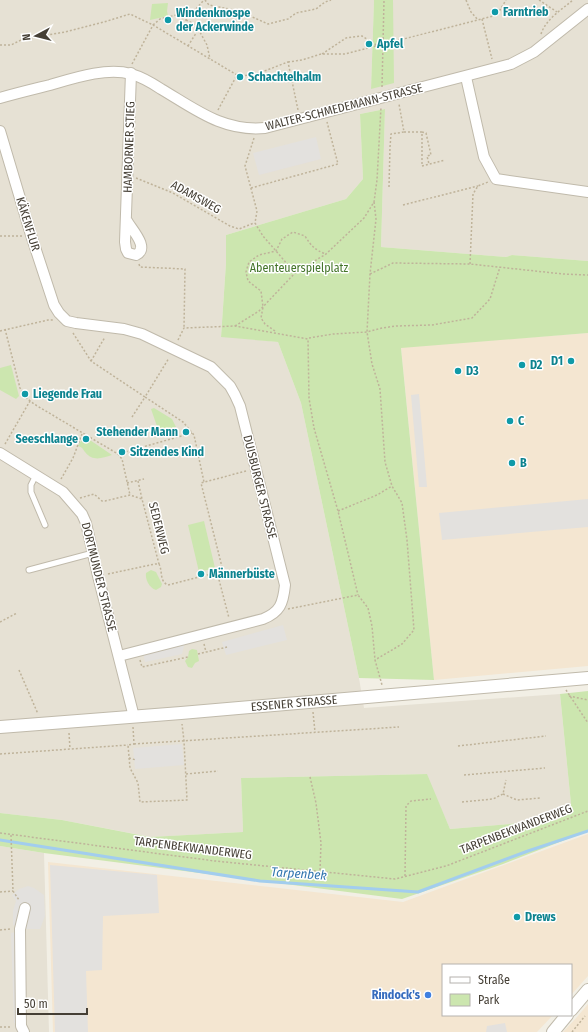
<svg xmlns="http://www.w3.org/2000/svg" width="588" height="1032" viewBox="0 0 588 1032" font-family="'Fira Sans Condensed',sans-serif">
<style>
.residential{fill:#e6e1d4}
.commercial{fill:#f4e6d1}
.green{fill:#cce6af}
.parking{fill:#e3e1de}
.lines{fill:none;stroke-linecap:round;stroke-linejoin:round}
.stream{stroke:#a2cdee;stroke-width:3}
.service-casing{stroke:#c0baab;stroke-width:7}
.minor-casing{stroke:#c0baab;stroke-width:12}
.tertiary-casing{stroke:#c0baab;stroke-width:14}
.path{stroke:#bfb39a;stroke-width:1.5;stroke-dasharray:2 2;stroke-linecap:butt}
.service{stroke:#fff;stroke-width:5}
.minor{stroke:#fff;stroke-width:10}
.tertiary{stroke:#fff;stroke-width:12}
.culture-dot{fill:#0f9aa8;stroke:#fff;stroke-width:1.5}
.shop-dot{fill:#3f7fe0;stroke:#fff;stroke-width:1.5}
.labels{text-anchor:middle;stroke-width:3;stroke-linejoin:round;paint-order:stroke}
.culture-label{font-size:12px;font-weight:bold;fill:#0d838f;stroke:#fff;text-anchor:start}
.street-label{font-size:12px;fill:#453f35;stroke:#fff}
.park-label{font-size:12px;fill:#44752a;stroke:#fff}
.shop-label{font-size:12px;font-weight:bold;fill:#366cbe;stroke:#fff;text-anchor:end}
.water-label{font-size:13px;font-style:italic;fill:#3176ae;stroke:#fff}
</style>
<rect width="100%" height="100%" fill="#f2efe5"/>
<g class="residential">
<path d="M0,0H374L371,89L392,25L393,0H588V261L512,255L506,257L381,247L385,109L360,114L363,179L346,199L226,235V263L221,336L278,342L301,403L359,678L364,708L560,694L571,804L557,820L450,829L426,774L241,778L243,832L151,837L62,820L0,813Z"/>
<path d="M0,846L44,853L49,1032H0Z"/>
</g>
<g class="commercial">
<path d="M588,333V666L434,680L401,347Z"/>
<path d="M588,834V976L571,995V965H443V1015H553L537,1032H53L48,862L403,902Z"/>
<path d="M588,1004V1032H563L577,1017Z"/>
</g>
<g class="green">
<path d="M374,0H393L394,83L371,89Z"/>
<path d="M168,3L167,11L168,16L150,20L152,4Z"/>
<path d="M385,109L381,247L506,257L512,255L588,261V333L401,348L434,680L359,678L301,403L278,342L221,337L226,263V235L346,199L363,179L360,114Z"/>
<path d="M11,365L19,396L16,399L0,390V368Z"/>
<path d="M154,408L172,419L176,427L159,432L151,409Z"/>
<path d="M84,436L112,455C102,458 93,462 85,452C83,449 82,447 78,446Z"/>
<path d="M204,521L215,568L199,572L188,525Z"/>
<path d="M151,570L156,572L162,584L161,587L156,590C149,588 145,579 146,573Z"/>
<path d="M192,649L197,650L199,661L195,663L192,668L188,667L185,661L188,657L189,651Z"/>
<path d="M588,691V831L503,864L402,899L44,853L0,846V813L62,820L150,837L243,832L241,778L427,774L450,829L557,820L571,804L560,694Z"/>
</g>
<g class="parking">
<path d="M316,137L321,159L259,175L253,153Z"/>
<path d="M419,394L427,487H419L411,395Z"/>
<path d="M588,499V527L442,540L439,513Z"/>
<path d="M283,625L287,640L226,655L222,642Z"/>
<path d="M185,642L182,654L145,662L143,652Z"/>
<path d="M182,744L184,765L135,769L133,748Z"/>
<path d="M50,865L157,875L159,913L103,916L102,970L86,971L88,1032H55Z"/>
<path d="M28,886L34,888L44,895L45,916L40,929H24L13,925V911L16,901L12,895L19,889Z"/>
<path d="M15,932L19,1023H14L11,933Z"/>
<path d="M505,1023L507,1032H486L487,1026Z"/>
</g>
<g class="lines">
<path class="stream" d="M0,840L260,881L418,892L528,851L588,831"/>
<defs>
<g id="service">
<path d="M36,475L31,485V492L45,525"/>
<path d="M29,570L93,553"/>
</g>
<g id="minor">
<path d="M466,77L484,157L496,179L588,192"/>
<path d="M0,98C17,93 34,89 50,85C74,78 107,67 131,74C142,77 152,83 161,89C195,109 223,132 265,128L511,64L534,52L588,9"/>
<path d="M0,131L31,235L54,305L59,313L67,321L76,323L124,329L142,334L211,367L230,386L235,395L240,406L285,585C283,604 280,612 263,619L119,656"/>
<path d="M127,221C132,230 150,248 136,255L128,253L126,249L125,242L131,73"/>
<path d="M0,453L63,492L82,514L86,523L98,576L134,717"/>
<path d="M24,1032L21,1026L20,929L25,908"/>
</g>
<g id="tertiary">
<path id="s1" d="M0,727L181,713L588,678"/>
<path d="M571,1010L588,990"/>
<path d="M553,1032L567,1015"/>
</g>
</defs>
<use href="#service" class="service-casing"/>
<use href="#minor" class="minor-casing"/>
<use href="#tertiary" class="tertiary-casing"/>
<g class="path">
<path d="M205,0L209,5L239,11L268,24L288,19L296,13L316,9L325,2L331,0"/>
<path d="M466,0L471,12L478,20"/>
<path d="M539,0L557,12"/>
<path d="M482,19L492,59"/>
<path d="M186,20L196,25L207,45L210,59"/>
<path d="M541,34C546,19 561,10 573,0"/>
<path d="M0,45H11L23,39L65,32L104,22L130,14L153,25L160,19L176,15L186,20L204,0"/>
<path d="M188,46L198,30"/>
<path d="M322,54L346,38L362,36L378,46"/>
<path d="M288,62L302,60L321,54H345L497,15L506,0"/>
<path d="M132,64L153,25L237,75"/>
<path d="M382,87L384,0"/>
<path d="M218,110L237,75C253,78 273,67 288,62L298,110"/>
<path d="M404,132H422V166L445,160"/>
<path d="M422,132L426,133L431,155L427,156L429,164"/>
<path d="M254,138L245,166L257,211L255,223L263,236L295,273"/>
<path d="M136,178L173,193L230,226L239,229L254,223"/>
<path d="M389,187L390,147L391,134L404,132L399,104"/>
<path d="M251,188L338,164L327,122"/>
<path d="M374,202L376,219L370,274L367,332L372,364L380,389L385,462L392,486L402,503L407,540L414,630L402,644L375,660"/>
<path d="M403,205L478,186"/>
<path d="M0,236H22"/>
<path d="M139,264L140,267L185,269L184,328"/>
<path d="M470,264L473,194L478,186L488,182"/>
<path d="M370,274L393,263L470,264L563,274L588,275"/>
<path d="M235,326L259,311L295,273L326,254L364,218L374,202L377,180L381,107"/>
<path d="M5,329L20,388L25,397L34,404L118,454L122,459L130,495"/>
<path d="M0,331L48,320H53"/>
<path d="M275,331L265,324L261,318L263,307L261,291L248,281L246,272L249,262L259,255L276,251L282,239L293,232L305,236C311,246 315,250 326,254"/>
<path d="M73,333L91,361L145,397L169,358"/>
<path d="M309,338L333,334L367,332L382,328L396,326L432,325L472,318L490,299L500,267"/>
<path d="M178,340L184,328L235,326L308,339L309,398L314,428L338,511L358,595"/>
<path d="M91,361L105,337"/>
<path d="M132,417L145,397L183,422L194,435L204,482"/>
<path d="M5,444L30,401"/>
<path d="M118,454L192,433"/>
<path d="M61,479L73,458L82,434"/>
<path d="M138,481L142,499"/>
<path d="M127,483L144,479"/>
<path d="M80,498L94,494L102,501H105L130,495L142,499L159,564"/>
<path d="M338,511L377,495L392,486"/>
<path d="M217,572L229,618"/>
<path d="M108,574L155,564H159C163,572 159,581 168,585L223,571L201,483L246,471"/>
<path d="M288,609L358,595L368,608L372,626L375,660L382,685"/>
<path d="M0,622L17,613"/>
<path d="M204,644L206,652"/>
<path d="M198,654L227,647"/>
<path d="M140,660L142,667L188,657"/>
<path d="M19,670L38,714"/>
<path d="M566,690L588,723"/>
<path d="M569,696L588,700"/>
<path d="M313,712L315,732"/>
<path d="M133,727L134,744L128,745L130,768L138,783L140,802L187,800L184,741L182,724"/>
<path d="M69,733L70,749"/>
<path d="M134,744L399,727"/>
<path d="M458,746L546,736"/>
<path d="M0,754L128,745"/>
<path d="M129,758L136,760"/>
<path d="M186,774L218,771"/>
<path d="M464,775L545,768"/>
<path d="M310,777L316,803L321,843L320,871"/>
<path d="M503,794L517,800L540,798"/>
<path d="M462,802L493,799L503,794L506,780"/>
<path d="M0,833L215,861L395,879L446,866L588,811"/>
<path d="M11,835L13,891L19,900"/>
<path d="M405,876L406,806L411,801L431,799"/>
<path d="M0,892L13,891"/>
<path d="M0,930L10,929"/>
<path d="M0,1027H12"/>
<path d="M572,1032L585,1016"/>
</g>
<use href="#service" class="service"/>
<use href="#minor" class="minor"/>
<use href="#tertiary" class="tertiary"/>
</g>
<g class="culture-dot">
<circle cx="495" cy="12" r="4"/>
<circle cx="168" cy="20" r="4"/>
<circle cx="369" cy="44" r="4"/>
<circle cx="240" cy="77" r="4"/>
<circle cx="571" cy="361" r="4"/>
<circle cx="522" cy="365" r="4"/>
<circle cx="458" cy="371" r="4"/>
<circle cx="25" cy="394" r="4"/>
<circle cx="510" cy="421" r="4"/>
<circle cx="186" cy="432" r="4"/>
<circle cx="86" cy="439" r="4"/>
<circle cx="122" cy="452" r="4"/>
<circle cx="512" cy="463" r="4"/>
<circle cx="201" cy="574" r="4"/>
<circle cx="517" cy="917" r="4"/>
</g>
<circle class="shop-dot" cx="428" cy="995" r="4"/>
<g class="labels">
<g class="culture-label">
<text x="503" y="16">Farntrieb</text>
<text x="176" y="17">Windenknospe<tspan x="176" dy="14">der Ackerwinde</tspan></text>
<text x="377" y="48">Apfel</text>
<text x="248" y="81">Schachtelhalm</text>
<text x="563" y="365" text-anchor="end">D1</text>
<text x="530" y="369">D2</text>
<text x="466" y="375">D3</text>
<text x="33" y="398">Liegende Frau</text>
<text x="518" y="425">C</text>
<text x="178" y="436" text-anchor="end">Stehender Mann</text>
<text x="78" y="443" text-anchor="end">Seeschlange</text>
<text x="130" y="456">Sitzendes Kind</text>
<text x="520" y="467">B</text>
<text x="209" y="578">Männerbüste</text>
<text x="525" y="921">Drews</text>
</g>
<g class="street-label">
<text transform="translate(344 107) rotate(-14)" y="4">WALTER-SCHMEDEMANN-STRASSE</text>
<text transform="translate(129 147) rotate(-88)" y="4">HAMBORNER STIEG</text>
<text transform="translate(196 197) rotate(29)" y="4">ADAMSWEG</text>
<text transform="translate(28 224) rotate(73)" y="4">KÄKENFLUR</text>
<text transform="translate(260 487) rotate(76)" y="4">DUISBURGER STRASSE</text>
<text transform="translate(159 528) rotate(76)" y="4">SEDENWEG</text>
<text transform="translate(99 577) rotate(76)" y="4">DORTMUNDER STRASSE</text>
<text dy="4" stroke="none"><textPath href="#s1" startOffset="295">ESSENER STRASSE</textPath></text>
<text transform="translate(516 829) rotate(-21)" y="4">TARPENBEKWANDERWEG</text>
<text transform="translate(193 848) rotate(7)" y="4">TARPENBEKWANDERWEG</text>
</g>
<g class="park-label">
<text x="299" y="272">Abenteuerspielplatz</text>
</g>
<g class="shop-label">
<text x="420" y="999">Rindock's</text>
</g>
<g class="water-label">
<text transform="translate(299 873) rotate(4)" y="5">Tarpenbek</text>
</g>
</g>
<rect x="442" y="964" width="130" height="52" fill="#ffffff" stroke="#b5b2ae"/>
<rect x="450" y="977" width="20" height="6" fill="#ffffff" stroke="#b5b2ae"/>
<text x="478" y="984" font-size="12" fill="#453f35">Straße</text>
<rect x="450" y="994" width="20" height="12" fill="#cce6af" stroke="#b5b2ae"/>
<text x="478" y="1004" font-size="12" fill="#453f35">Park</text>
<g transform="translate(36 36) rotate(263)" stroke="#ffffff" stroke-width="3" paint-order="stroke">
<path d="M0-3L7 15L0 10L-7 15Z" fill="#453f35"/>
<text y="-6" font-size="11" font-weight="bold" text-anchor="middle" fill="#453f35">N</text>
</g>
<path d="M18 1008v6h69v-6" fill="none" stroke="#453f35" stroke-width="2"/>
<text x="24" y="1008" font-size="12" fill="#453f35" stroke="#ffffff" stroke-width="3" paint-order="stroke">50 m</text>
</svg>
